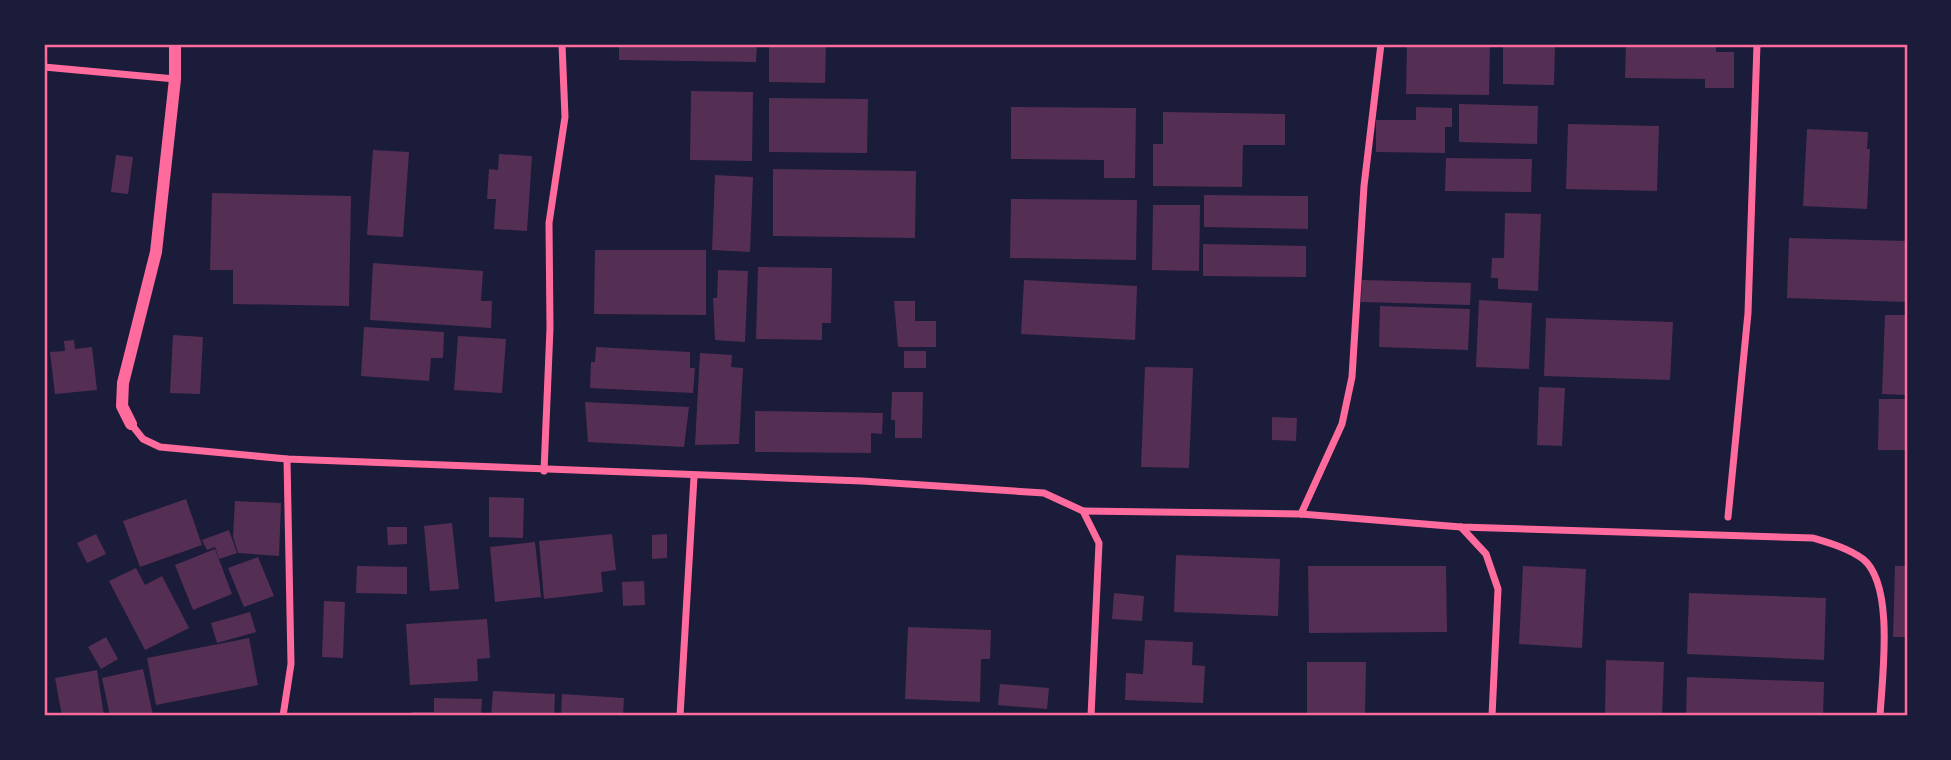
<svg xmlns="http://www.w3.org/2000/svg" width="1951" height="760" viewBox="0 0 1951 760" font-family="'Asap Condensed',sans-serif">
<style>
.building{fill:#542f53}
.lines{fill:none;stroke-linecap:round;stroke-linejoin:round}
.minor{stroke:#ff6b9d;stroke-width:7}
.tertiary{stroke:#ff6b9d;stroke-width:12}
.neatline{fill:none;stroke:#ff6b9d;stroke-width:2.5}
</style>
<rect width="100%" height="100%" fill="#1b1b3a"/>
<g class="building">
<path d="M619,44H757L756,62L619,60Z"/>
<path d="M769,44H826L825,83L769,82Z"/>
<path d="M1407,44H1490L1489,95L1406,94Z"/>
<path d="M1503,44H1555L1554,85L1503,84Z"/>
<path d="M1626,44H1716V52H1734V88H1705V79L1625,78Z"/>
<path d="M691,91L753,92L752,161L690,160Z"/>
<path d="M769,98L868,99L867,153L769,152Z"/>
<path d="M1459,104L1538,106L1537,144L1459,142Z"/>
<path d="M1011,107L1136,108L1135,178H1104V160L1011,159Z"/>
<path d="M1416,107L1452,108V127H1445V153L1376,152V120H1416Z"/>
<path d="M1163,112L1285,114V145H1243L1242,187L1153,186V144H1163Z"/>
<path d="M1568,124L1659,126L1657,191L1566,189Z"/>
<path d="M1807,129L1868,132L1867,149H1870L1867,209L1803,206Z"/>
<path d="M373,150L409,152L403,237L367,235Z"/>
<path d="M499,154L532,156L527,231L494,229L496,199H487L489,169L498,170Z"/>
<path d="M116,155L133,157L128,194L111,192Z"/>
<path d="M1446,158L1532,159L1531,192L1445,191Z"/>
<path d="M773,169L916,171L915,238L773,236Z"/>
<path d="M715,175L753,177L750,252L712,250Z"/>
<path d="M212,193L351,196L349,306L233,304V270H210Z"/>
<path d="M1204,195L1308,196V229L1204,227Z"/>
<path d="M1011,199L1137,200L1136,260L1010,258Z"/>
<path d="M1153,205H1200L1199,271L1152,270Z"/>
<path d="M1505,213L1541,214L1538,291L1498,289V278H1491L1492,258H1504Z"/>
<path d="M1789,238L1907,241V302L1787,298Z"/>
<path d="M1203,244L1306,246V277L1203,276Z"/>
<path d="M595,250H706V315L594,314Z"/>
<path d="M373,263L483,271L481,301H492L491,328L370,320Z"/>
<path d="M758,267L832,268L831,323H822V340L756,339Z"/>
<path d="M718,270L748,271L745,342L715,340L713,298H717Z"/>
<path d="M1024,280L1137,286L1135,340L1021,334Z"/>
<path d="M1362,280L1471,283L1470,305L1361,302Z"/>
<path d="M1479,300L1532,303L1529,369L1476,367Z"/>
<path d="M894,301H915V321H936V347H898Z"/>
<path d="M1380,306L1470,309L1468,350L1379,347Z"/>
<path d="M1885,315H1907V395L1882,394Z"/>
<path d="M1546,318L1673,322L1670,380L1544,376Z"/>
<path d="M364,327L444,332L443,358H431L429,381L361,376Z"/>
<path d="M173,335L203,337L200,394L170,393Z"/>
<path d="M458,336L506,339L502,393L454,390Z"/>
<path d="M74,340L75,349L92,347L97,390L55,394L50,352L65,351L64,341Z"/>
<path d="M596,347L690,352V368H695L693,393L590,388L591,362H595Z"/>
<rect x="904" y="351" width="22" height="17"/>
<path d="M700,353L732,355L731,367L743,368L739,444L695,445Z"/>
<path d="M1145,367L1193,368L1189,468L1141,467Z"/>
<path d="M1539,387L1565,388L1562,446L1537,445Z"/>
<path d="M892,392H923L922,438H895V420H891Z"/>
<path d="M1879,399H1907V450H1878Z"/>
<path d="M585,402L689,407L684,447L588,442Z"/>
<path d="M755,411L883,413L882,434L871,433V453L755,452Z"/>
<path d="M1272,417L1297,418L1296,441L1272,440Z"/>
<path d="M489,497L524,498L523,538L489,537Z"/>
<path d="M186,499L202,545L140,567L123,521Z"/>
<path d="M235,501L281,503L279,556L238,553L233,537Z"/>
<path d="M452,523L459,589L430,591L424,526Z"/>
<path d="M387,527H407V544L388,545Z"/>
<path d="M229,530L237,553L219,559L215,547L207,550L202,540Z"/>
<path d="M96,534L106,554L87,563L77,543Z"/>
<path d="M612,534L616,570L601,572L603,592L544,599L539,541Z"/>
<path d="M667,534V558L652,559V535Z"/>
<path d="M535,542L541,597L495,602L490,547Z"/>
<path d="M215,549L232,594L193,610L175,565Z"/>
<path d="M1176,555L1280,559L1278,616L1174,612Z"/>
<path d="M258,557L274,596L244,607L228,568Z"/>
<path d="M357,566L407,567V594L356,593Z"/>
<path d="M1308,566H1446L1447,632L1309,633Z"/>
<path d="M1523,566L1586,569L1582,648L1519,644Z"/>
<path d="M1895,566H1907V637H1893Z"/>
<path d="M136,568L145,585L162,576L189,628L145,650L109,581Z"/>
<path d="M644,581L645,605L623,606L622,582Z"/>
<path d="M1114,593L1144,596L1142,621L1112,619Z"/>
<path d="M1689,593L1826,598L1824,660L1687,654Z"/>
<path d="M324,601L345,602L343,658L322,657Z"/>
<path d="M250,612L256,632L217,643L211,623Z"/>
<path d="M487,619L490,658L477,659L478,681L410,685L406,624Z"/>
<path d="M908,627L991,630L990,659H981L980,702L905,699Z"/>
<path d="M106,637L118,659L101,669L88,647Z"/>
<path d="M249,638L258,685L156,705L147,658Z"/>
<path d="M1145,640L1193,642L1192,665L1205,666L1203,703L1125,700L1126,673L1143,674Z"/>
<path d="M1606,660L1664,662L1662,716H1605Z"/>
<path d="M1307,662H1366L1365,716H1307Z"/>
<path d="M143,669L153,715L110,716L102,678Z"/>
<path d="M97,670L104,716H62L55,678Z"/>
<path d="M1687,677L1824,682L1823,716H1686Z"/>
<path d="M1000,684L1049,688L1047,709L998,705Z"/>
<path d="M493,691L555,694L554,716H491Z"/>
<path d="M562,694L624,698L623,716H561Z"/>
<path d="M434,698L482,699L481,716H412V712H434Z"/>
</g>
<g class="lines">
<g class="minor">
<path d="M44,67L175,79"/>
<path d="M131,424L143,439L160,447L287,459L862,481L1044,493L1083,511L1099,543L1091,716"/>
<path d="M544,471L550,328L549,223L565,117L562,44"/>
<path d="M1083,511L1301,514L1461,527L1813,538C1830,543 1848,548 1863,559C1895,585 1882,678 1880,716"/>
<path d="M1301,514L1342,424L1352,377L1364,186L1381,44"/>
<path d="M1728,517L1748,313L1757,44"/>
<path d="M1461,527L1486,554L1498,589L1492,716"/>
<path d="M283,716L291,664L287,459"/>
<path d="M680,716L694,477"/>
</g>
<path class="tertiary" d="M131,424L122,406L123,383L156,252L175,79V44"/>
</g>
<rect width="1951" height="760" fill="none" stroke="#1b1b3a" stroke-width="91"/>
<rect x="46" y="46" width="1860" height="668" class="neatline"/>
</svg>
